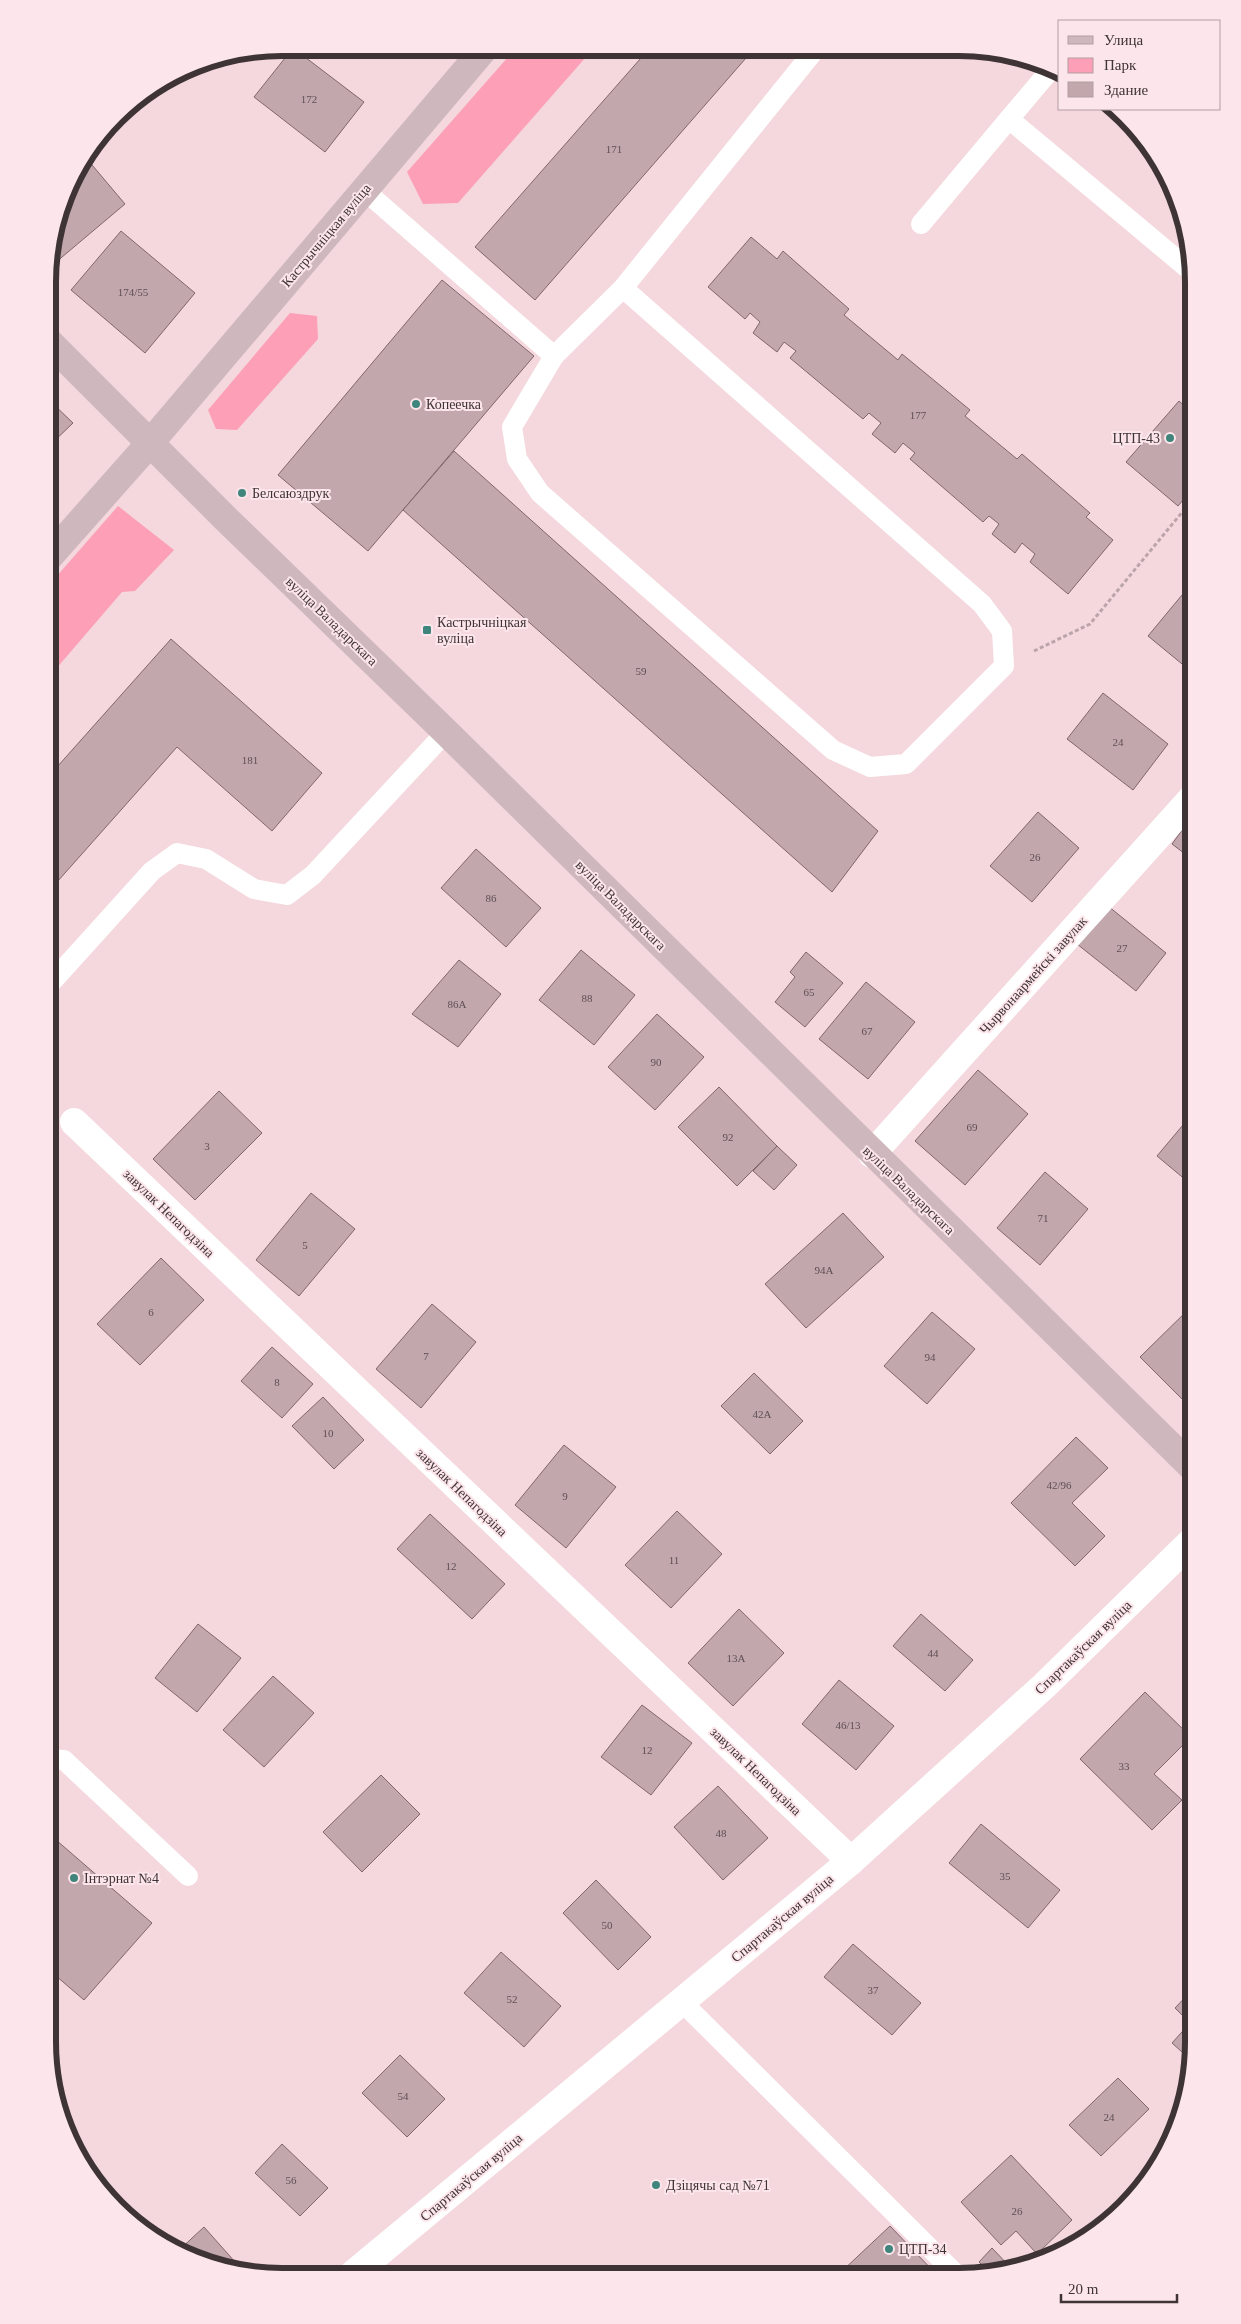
<svg xmlns="http://www.w3.org/2000/svg" width="1241" height="2324" viewBox="0 0 1241 2324" font-family="'Times New Roman',serif">
<style>
.green{fill:#fd9fb6}
.building{fill:#c2a7ad;stroke:#80676c}
.lines{fill:none;stroke-linecap:round;stroke-linejoin:round}
.path{stroke:#bca5aa;stroke-width:3;stroke-dasharray:4 2.5;stroke-linecap:butt}
.service{stroke:#fff;stroke-width:20}
.minor{stroke:#fff;stroke-width:28}
.secondary{stroke:#ceb8bd;stroke-width:28}
.poi-dot{fill:#3f857c;stroke:#fde6eb;stroke-width:2}
.labels{text-anchor:middle;stroke-width:4;stroke-linejoin:round;paint-order:stroke}
.number-label{font-size:11px;fill:#5f5053}
.street-label{font-size:14px;fill:#3e3335;stroke:#fde6eb}
.poi-label{font-size:14px;fill:#3e3335;stroke:#fde6eb;text-anchor:start}
.rim{fill:none;stroke:#3e3335;stroke-width:6}
</style>
<rect width="100%" height="100%" fill="#f4d8dd"/>
<g class="green">
<path d="M515,49H593L458,203L423,204L407,172Z"/>
<path d="M290,313L317,316L318,339L237,430L216,429L208,410Z"/>
<path d="M118,506L174,550L135,591L122,592L49,677V585Z"/>
</g>
<g class="building">
<path d="M293,48L364,102L325,152L254,97Z"/>
<path d="M648,50H753L535,300L475,247Z"/>
<path d="M1115,109H1116L1146,142L1145,143L1112,118L1118,111Z"/>
<path d="M87,159L125,204L49,268V252L72,178Z"/>
<path d="M121,231L195,293L145,353L71,290Z"/>
<path d="M751,237L777,259L783,251L849,309L844,315L898,360L902,354L970,410L965,416L1017,459L1022,454L1090,513L1086,517L1113,540L1068,594L1030,562L1035,554L1022,543L1015,553L992,534L999,524L989,516L983,522L910,459L915,453L903,443L895,453L872,434L881,423L869,413L863,419L790,358L796,351L784,342L777,352L753,333L760,322L750,313L745,319L708,287Z"/>
<path d="M442,280L534,356L368,551L278,475Z"/>
<path d="M1193,397V414L1185,406Z"/>
<path d="M49,400L73,423L49,446Z"/>
<path d="M1179,401L1193,414V488L1178,506L1126,462Z"/>
<path d="M454,451L878,831L832,892L403,510Z"/>
<path d="M1182,595L1193,604V673L1148,636Z"/>
<path d="M171,639L322,773L272,831L177,747L49,891V776Z"/>
<path d="M1103,693L1168,744L1133,790L1067,739Z"/>
<path d="M1038,812L1079,848L1032,902L990,866Z"/>
<path d="M1193,815V860L1172,844Z"/>
<path d="M476,849L541,908L506,947L441,888Z"/>
<path d="M1108,906L1166,953L1136,991L1077,944Z"/>
<path d="M581,950L635,995L594,1045L539,1000Z"/>
<path d="M806,952L843,983L805,1027L775,1002L795,977L790,972Z"/>
<path d="M459,960L501,994L458,1047L412,1014Z"/>
<path d="M866,982L915,1022L868,1079L819,1039Z"/>
<path d="M657,1014L704,1057L655,1110L608,1067Z"/>
<path d="M978,1070L1028,1114L965,1185L915,1141Z"/>
<path d="M719,1087L777,1146L737,1186L678,1127Z"/>
<path d="M219,1091L262,1133L195,1200L153,1159Z"/>
<path d="M1193,1113V1186L1157,1156Z"/>
<path d="M777,1146L797,1165L774,1190L753,1171Z"/>
<path d="M1045,1172L1088,1209L1040,1265L997,1228Z"/>
<path d="M311,1193L355,1229L299,1296L256,1260Z"/>
<path d="M843,1213L884,1257L806,1328L765,1284Z"/>
<path d="M161,1258L204,1300L140,1365L97,1324Z"/>
<path d="M432,1304L476,1342L421,1408L376,1369Z"/>
<path d="M1193,1305V1400L1188,1405L1140,1357Z"/>
<path d="M932,1312L975,1349L927,1404L884,1366Z"/>
<path d="M272,1347L313,1384L282,1418L241,1381Z"/>
<path d="M754,1373L803,1421L770,1454L721,1406Z"/>
<path d="M323,1397L364,1440L334,1469L292,1426Z"/>
<path d="M1076,1437L1108,1468L1072,1503L1105,1536L1075,1566L1011,1503Z"/>
<path d="M564,1445L616,1487L566,1548L515,1505Z"/>
<path d="M677,1511L722,1554L671,1608L625,1565Z"/>
<path d="M430,1514L505,1584L472,1619L397,1549Z"/>
<path d="M739,1609L784,1653L733,1706L688,1663Z"/>
<path d="M921,1614L973,1660L945,1691L893,1646Z"/>
<path d="M198,1624L241,1658L197,1712L155,1678Z"/>
<path d="M273,1676L314,1713L264,1767L223,1730Z"/>
<path d="M839,1680L894,1726L856,1770L802,1724Z"/>
<path d="M1145,1692L1191,1737L1154,1774L1182,1800L1152,1830L1080,1759Z"/>
<path d="M642,1705L692,1743L651,1795L601,1757Z"/>
<path d="M381,1775L420,1814L362,1872L323,1832Z"/>
<path d="M718,1786L768,1838L723,1880L674,1827Z"/>
<path d="M981,1824L1060,1890L1028,1928L949,1863Z"/>
<path d="M48,1833L152,1923L84,2000L48,1969Z"/>
<path d="M596,1880L651,1937L618,1970L563,1913Z"/>
<path d="M853,1944L921,2003L892,2035L824,1977Z"/>
<path d="M501,1952L561,2006L524,2047L464,1993Z"/>
<path d="M1193,1989V2058L1192,2061L1172,2043L1190,2023L1175,2008Z"/>
<path d="M400,2055L445,2099L407,2137L362,2093Z"/>
<path d="M1118,2078L1149,2109L1101,2156L1069,2125Z"/>
<path d="M282,2144L328,2188L300,2216L255,2173Z"/>
<path d="M1011,2155L1072,2220L1037,2254L1016,2231L1001,2245L961,2202Z"/>
<path d="M890,2226L938,2276H843L840,2273Z"/>
<path d="M204,2227L244,2272L177,2252Z"/>
<path d="M992,2248L1011,2268L989,2272L979,2262Z"/>
</g>
<g class="lines">
<path class="path" d="M1034,651L1090,624L1193,499"/>
<g class="service">
<path d="M1052,68L1009,119L1192,272"/>
<path d="M364,190L554,356L623,288L814,51"/>
<path d="M921,224L1009,119"/>
<path d="M554,356L512,427L517,459L540,493L833,750L870,767L906,764L1004,666L1002,631L982,604L623,288"/>
<path d="M49,985L152,871L177,853L206,859L254,889L287,895L313,875L446,732"/>
<path d="M48,1759L64,1760L188,1876"/>
<path d="M682,2002L958,2276"/>
</g>
<g class="minor">
<path d="M74,1122L851,1861"/>
<path d="M872,1154L1193,797"/>
<path d="M352,2275L851,1861L1045,1685L1193,1540"/>
</g>
<g class="secondary">
<path d="M49,342L224,517L446,732L1193,1468"/>
<path d="M49,557L150,443L484,49"/>
</g>
</g>
<g class="poi-dot">
<circle cx="416" cy="404" r="5"/>
<circle cx="1170" cy="438" r="5"/>
<circle cx="242" cy="493" r="5"/>
<rect x="422" y="625" width="10" height="10" rx="2.5"/>
<circle cx="74" cy="1878" r="5"/>
<circle cx="656" cy="2185" r="5"/>
<circle cx="889" cy="2249" r="5"/>
</g>
<g class="labels">
<g class="number-label">
<text x="309" y="103">172</text>
<text x="614" y="153">171</text>
<text x="133" y="296">174/55</text>
<text x="918" y="419">177</text>
<text x="641" y="675">59</text>
<text x="1118" y="746">24</text>
<text x="250" y="764">181</text>
<text x="1035" y="861">26</text>
<text x="491" y="902">86</text>
<text x="1122" y="952">27</text>
<text x="809" y="996">65</text>
<text x="587" y="1002">88</text>
<text x="457" y="1008">86А</text>
<text x="867" y="1035">67</text>
<text x="656" y="1066">90</text>
<text x="972" y="1131">69</text>
<text x="728" y="1141">92</text>
<text x="207" y="1150">3</text>
<text x="1043" y="1222">71</text>
<text x="305" y="1249">5</text>
<text x="824" y="1274">94А</text>
<text x="151" y="1316">6</text>
<text x="426" y="1360">7</text>
<text x="930" y="1361">94</text>
<text x="277" y="1386">8</text>
<text x="762" y="1418">42А</text>
<text x="328" y="1437">10</text>
<text x="1059" y="1489">42/96</text>
<text x="565" y="1500">9</text>
<text x="674" y="1564">11</text>
<text x="451" y="1570">12</text>
<text x="933" y="1657">44</text>
<text x="736" y="1662">13А</text>
<text x="848" y="1729">46/13</text>
<text x="647" y="1754">12</text>
<text x="1124" y="1770">33</text>
<text x="721" y="1837">48</text>
<text x="1005" y="1880">35</text>
<text x="607" y="1929">50</text>
<text x="873" y="1994">37</text>
<text x="512" y="2003">52</text>
<text x="403" y="2100">54</text>
<text x="1109" y="2121">24</text>
<text x="291" y="2184">56</text>
<text x="1017" y="2215">26</text>
</g>
<g class="street-label">
<text transform="translate(326 235) rotate(-50)" y="5">Кастрычніцкая вуліца</text>
<text transform="translate(332 621) rotate(44)" y="5">вуліца Валадарскага</text>
<text transform="translate(621 905) rotate(45)" y="5">вуліца Валадарскага</text>
<text transform="translate(1033 975) rotate(-48)" y="5">Чырвонаармейскі завулак</text>
<text transform="translate(909 1190) rotate(44)" y="5">вуліца Валадарскага</text>
<text transform="translate(169 1213) rotate(44)" y="5">завулак Непагодзіна</text>
<text transform="translate(462 1492) rotate(44)" y="5">завулак Непагодзіна</text>
<text transform="translate(1083 1647) rotate(-44)" y="5">Спартакаўская вуліца</text>
<text transform="translate(756 1771) rotate(44)" y="5">завулак Непагодзіна</text>
<text transform="translate(782 1918) rotate(-40)" y="5">Спартакаўская вуліца</text>
<text transform="translate(471 2177) rotate(-40)" y="5">Спартакаўская вуліца</text>
</g>
<g class="poi-label">
<text x="426" y="409">Копеечка</text>
<text x="1160" y="443" text-anchor="end">ЦТП-43</text>
<text x="252" y="498">Белсаюздрук</text>
<text x="437" y="627">Кастрычніцкая<tspan x="437" dy="16">вуліца</tspan></text>
<text x="84" y="1883">Інтэрнат №4</text>
<text x="666" y="2190">Дзіцячы сад №71</text>
<text x="899" y="2254">ЦТП-34</text>
</g>
</g>
<path d="M0 0H1241V2324H0ZM282 56H959A226 226 0 0 1 1185 282V2042A226 226 0 0 1 959 2268H282A226 226 0 0 1 56 2042V282A226 226 0 0 1 282 56Z" fill="#fde6eb" fill-rule="evenodd"/>
<path class="rim" d="M282 56H959A226 226 0 0 1 1185 282V2042A226 226 0 0 1 959 2268H282A226 226 0 0 1 56 2042V282A226 226 0 0 1 282 56Z"/>
<rect x="1058" y="20" width="162" height="90" fill="#fde6eb" stroke="#b19ea2"/>
<rect x="1068" y="36" width="25" height="8" fill="#ceb8bd" stroke="#b19ea2"/>
<text x="1104" y="45" font-size="15" fill="#3e3335">Улица</text>
<rect x="1068" y="58" width="25" height="15" fill="#fd9fb6" stroke="#b19ea2"/>
<text x="1104" y="70" font-size="15" fill="#3e3335">Парк</text>
<rect x="1068" y="82" width="25" height="15" fill="#c2a7ad" stroke="#b19ea2"/>
<text x="1104" y="95" font-size="15" fill="#3e3335">Здание</text>
<path d="M1061 2294v8h116v-8" fill="none" stroke="#3e3335" stroke-width="2.5"/>
<text x="1068" y="2294" font-size="15" fill="#3e3335" stroke="#fde6eb" stroke-width="4" paint-order="stroke">20 m</text>
</svg>
